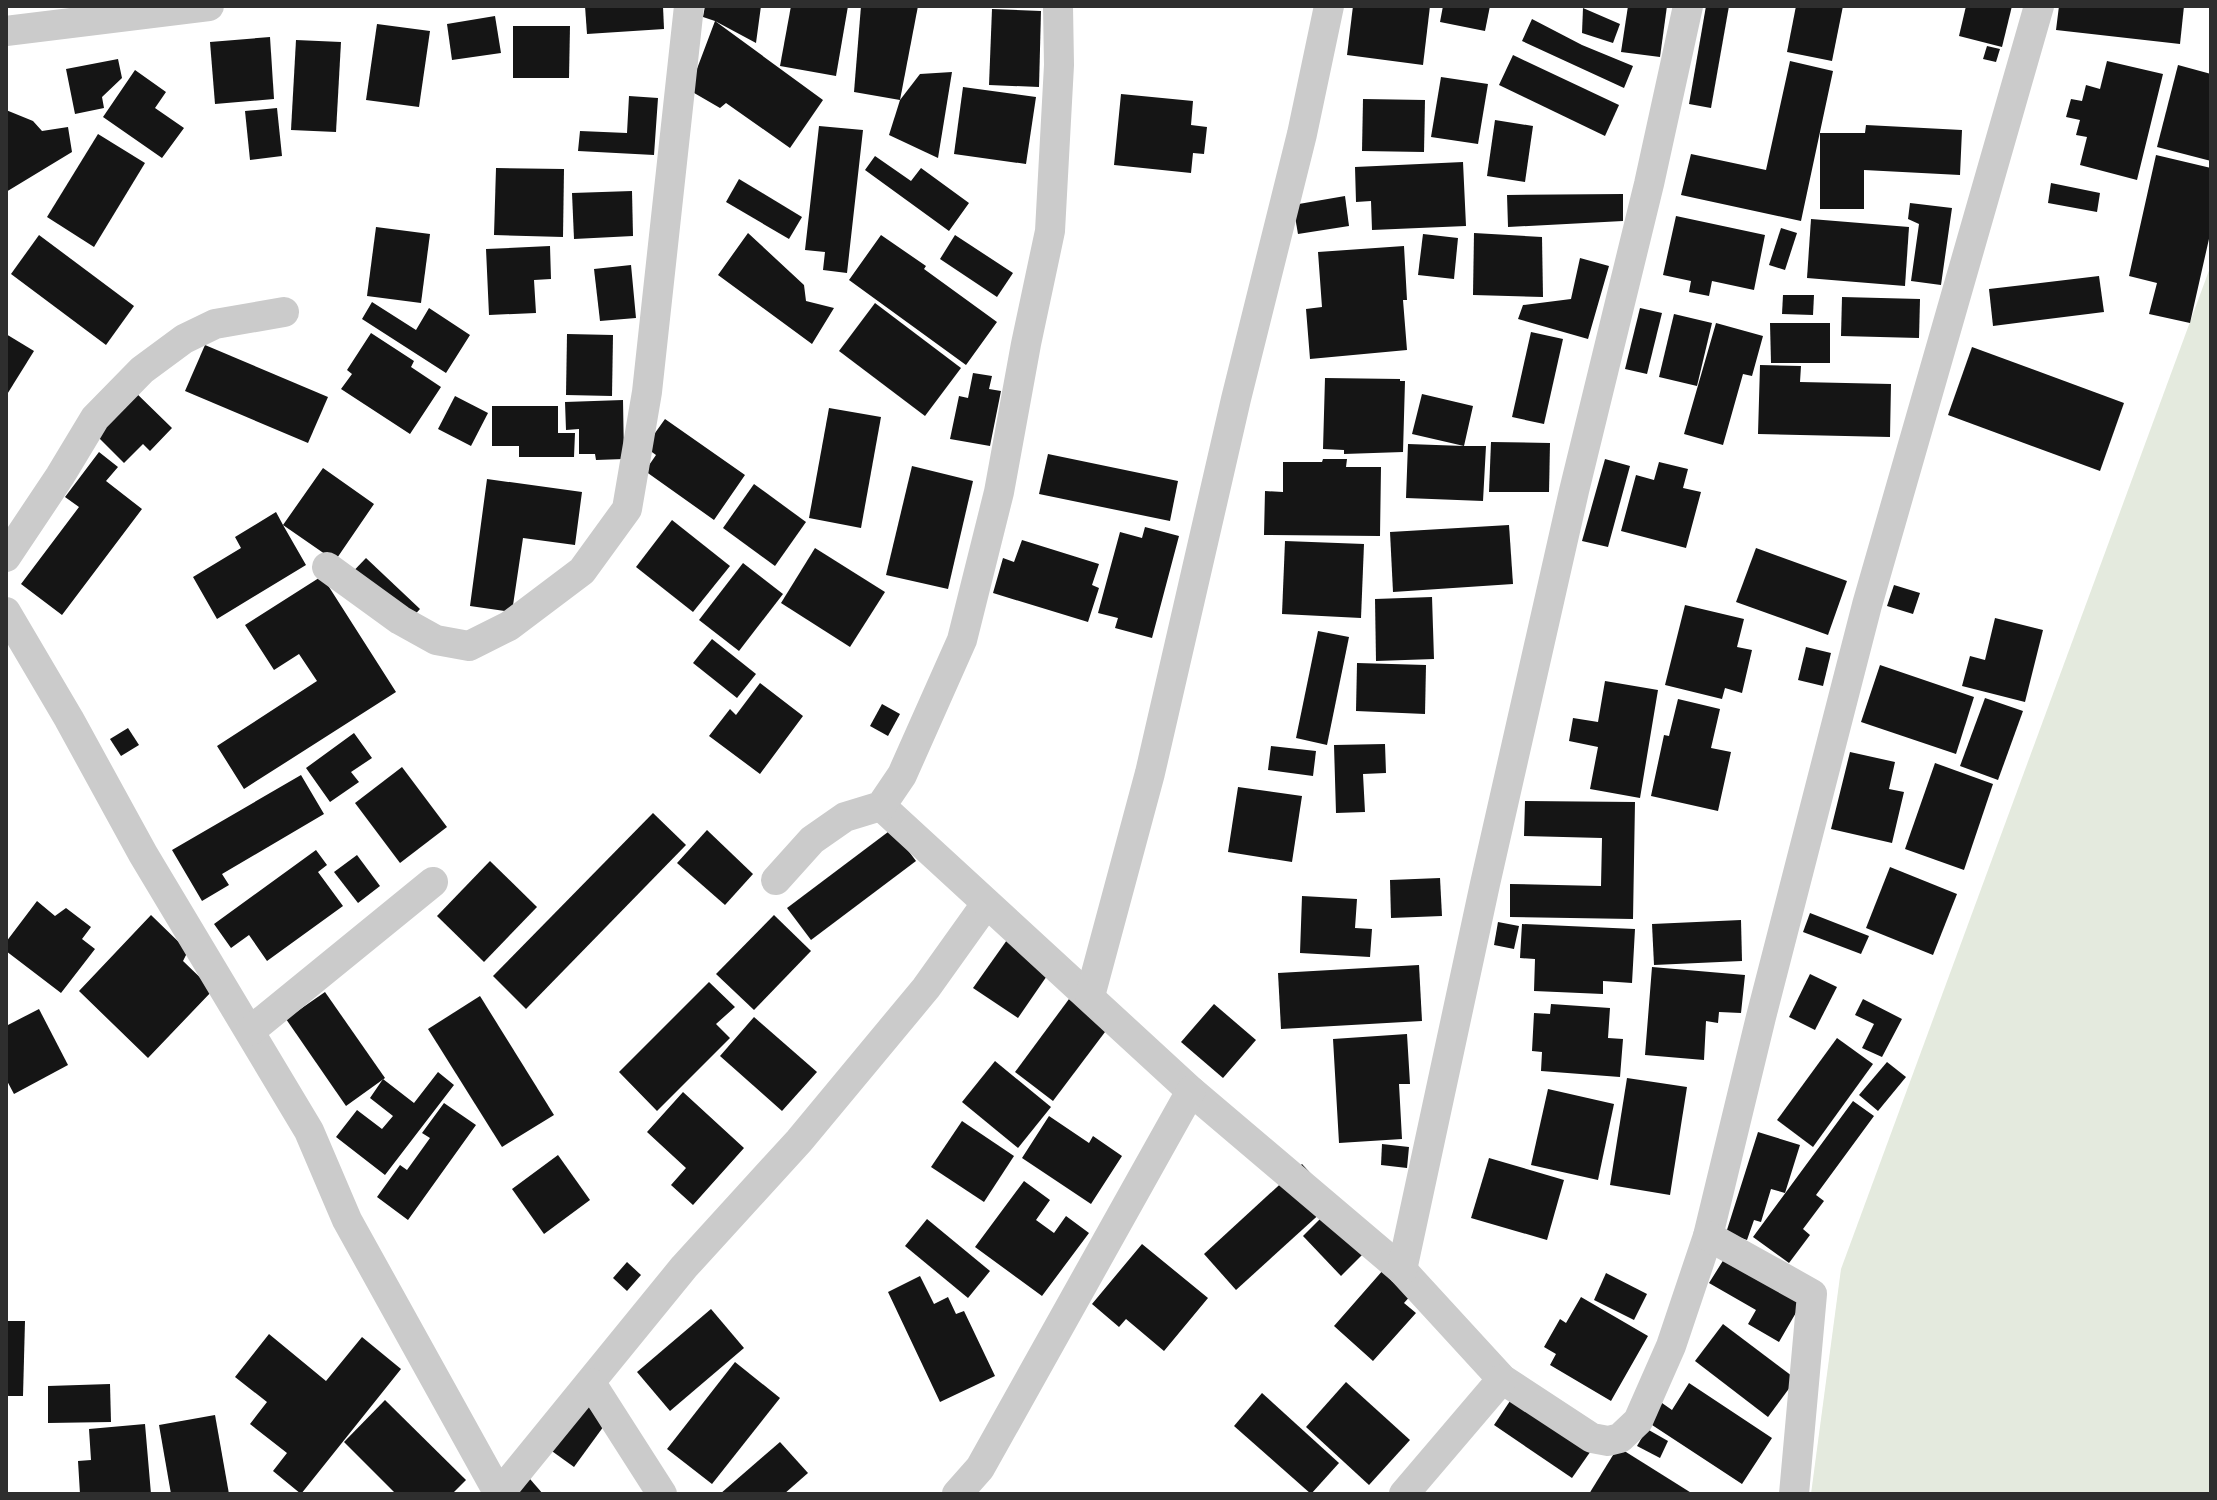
<svg xmlns="http://www.w3.org/2000/svg" width="2217" height="1500" viewBox="0 0 2217 1500" font-family="'DejaVu Sans',sans-serif">
<style>
.green{fill:#e4eade}
.building{fill:#151515}
.lines{fill:none;stroke-linecap:round;stroke-linejoin:round}
.minor{stroke:#cbcbcb;stroke-width:30}
</style>
<rect width="100%" height="100%" fill="#fff"/>
<path class="green" d="M2211,265V1494H1811L1841,1269Z"/>
<g class="building">
<path d="M585,6H663L664,29L587,34Z"/>
<path d="M705,6H761L756,43L715,21L823,100L790,148L726,103L720,108L689,90L715,21L703,17Z"/>
<path d="M791,6H848L836,76L780,66Z"/>
<path d="M861,6H918L900,100L854,92Z"/>
<path d="M1353,6H1430L1423,65L1347,55Z"/>
<path d="M1443,6H1490L1485,31L1440,22Z"/>
<path d="M1628,6H1667L1660,57L1621,52Z"/>
<path d="M1706,6H1729L1711,108L1689,104Z"/>
<path d="M1796,6H1843L1832,61L1787,52Z"/>
<path d="M1966,6H2012L2002,47L1959,36Z"/>
<path d="M2059,6H2184L2180,44L2056,30Z"/>
<path d="M1583,8L1620,24L1613,43L1582,33Z"/>
<path d="M992,9L1041,11L1039,87L989,85Z"/>
<path d="M495,16L501,53L452,60L447,24Z"/>
<path d="M1532,19L1582,45L1633,66L1624,88L1522,41Z"/>
<path d="M377,24L430,31L419,107L366,100Z"/>
<path d="M513,26H570L569,78H513Z"/>
<path d="M270,37L274,99L215,104L210,42Z"/>
<path d="M296,40L341,42L336,132L291,130Z"/>
<path d="M1987,46L2000,49L1996,62L1983,59Z"/>
<path d="M1513,55L1619,105L1605,136L1499,85Z"/>
<path d="M118,59L122,78L102,97L104,108L75,114L66,69Z"/>
<path d="M1790,61L1833,71L1801,221L1681,195L1691,154L1766,170Z"/>
<path d="M2107,61L2163,74L2137,180L2080,165L2087,137L2076,135L2080,120L2066,117L2071,99L2082,101L2086,85L2100,89Z"/>
<path d="M2178,65L2211,74V161L2157,147Z"/>
<path d="M135,70L166,92L155,108L184,128L162,158L103,117Z"/>
<path d="M952,72L938,158L889,135L900,100L920,74Z"/>
<path d="M1441,77L1488,84L1478,144L1431,137Z"/>
<path d="M963,87L1036,97L1026,164L954,154Z"/>
<path d="M1121,94L1193,101L1191,125L1207,127L1204,154L1193,153L1191,173L1114,165Z"/>
<path d="M629,96L658,98L654,155L578,151L580,131L627,133Z"/>
<path d="M1363,99L1425,100L1424,152L1362,151Z"/>
<path d="M277,108L282,156L250,160L245,111Z"/>
<path d="M6,110L33,121L42,131L68,127L72,152L6,192Z"/>
<path d="M1495,120L1533,126L1525,182L1487,176Z"/>
<path d="M1866,125L1962,130L1960,175L1864,170V209H1820V133H1865Z"/>
<path d="M819,126L863,130L847,273L823,270L825,252L805,250Z"/>
<path d="M98,134L145,163L94,247L47,217Z"/>
<path d="M2156,155L2211,168V230L2190,323L2149,314L2157,283L2129,276Z"/>
<path d="M875,156L911,181L921,168L969,203L949,231L865,170Z"/>
<path d="M1463,162L1466,226L1372,230L1371,201L1356,202L1355,167Z"/>
<path d="M496,168L564,169L563,237L494,235Z"/>
<path d="M739,179L802,217L789,239L726,202Z"/>
<path d="M2051,183L2100,193L2097,212L2048,203Z"/>
<path d="M632,191L633,236L574,239L572,193Z"/>
<path d="M1623,194V221L1508,227L1507,195Z"/>
<path d="M1345,196L1349,226L1298,234L1293,205Z"/>
<path d="M1910,203L1952,208L1941,285L1911,281L1919,224L1908,219Z"/>
<path d="M1676,216L1765,235L1754,290L1712,281L1709,296L1689,292L1691,281L1663,275Z"/>
<path d="M1811,219L1909,227L1905,286L1807,278Z"/>
<path d="M376,227L430,234L421,303L367,296Z"/>
<path d="M1781,228L1797,233L1785,270L1769,265Z"/>
<path d="M748,233L804,285L806,301L834,308L812,344L718,275Z"/>
<path d="M1474,233L1542,237L1543,297L1473,295Z"/>
<path d="M1423,234L1458,238L1454,279L1418,275Z"/>
<path d="M39,235L134,306L106,345L11,274Z"/>
<path d="M881,235L926,266L924,269L997,322L966,365L849,280Z"/>
<path d="M955,235L1013,273L997,297L940,259Z"/>
<path d="M550,246L551,279L534,280L536,313L489,315L486,249Z"/>
<path d="M1404,246L1407,300H1403L1407,350L1310,359L1306,309L1322,307L1318,252Z"/>
<path d="M1580,258L1609,266L1588,339L1518,319L1523,305L1571,299Z"/>
<path d="M631,265L636,318L600,321L594,269Z"/>
<path d="M2099,276L2104,312L1993,326L1989,289Z"/>
<path d="M1783,295H1814L1813,315L1782,314Z"/>
<path d="M1842,297L1920,299L1919,338L1841,336Z"/>
<path d="M372,302L416,330L429,308L470,335L446,373L362,319Z"/>
<path d="M875,303L961,368L925,416L839,351Z"/>
<path d="M1640,308L1662,313L1647,374L1625,369Z"/>
<path d="M1674,314L1712,323L1697,386L1659,377Z"/>
<path d="M1716,323L1763,336L1752,376L1743,374L1723,445L1684,434Z"/>
<path d="M1770,323H1830V363H1771Z"/>
<path d="M1531,332L1563,339L1544,424L1512,417Z"/>
<path d="M371,333L414,361L411,367L441,387L410,434L341,389L352,374L347,370Z"/>
<path d="M6,334L34,351L6,396Z"/>
<path d="M567,334L613,335L612,396L566,395Z"/>
<path d="M205,345L328,397L308,443L185,391Z"/>
<path d="M1972,347L2124,403L2100,471L1948,415Z"/>
<path d="M1760,365L1801,366L1800,382L1891,384L1890,437L1758,434Z"/>
<path d="M973,373L992,376L989,389L1001,391L990,446L950,439L959,396L968,398Z"/>
<path d="M1325,378L1400,379V381H1405L1403,452L1344,454V450L1323,449Z"/>
<path d="M131,388L172,428L150,451L143,444L124,463L91,430Z"/>
<path d="M1422,394L1473,406L1464,446H1486L1483,501L1406,498L1408,444L1464,446L1412,434Z"/>
<path d="M455,396L488,413L471,446L438,429Z"/>
<path d="M623,400L624,459L596,460L595,454H579V429L566,430L565,402Z"/>
<path d="M492,406H558V433H575L574,457H519V446H492Z"/>
<path d="M829,408L881,417L861,528L809,518Z"/>
<path d="M665,419L745,475L714,520L645,471L656,455L645,447Z"/>
<path d="M1491,442L1550,443L1549,492H1489Z"/>
<path d="M99,452L118,467L106,481L142,509L62,615L21,584L79,507L65,497Z"/>
<path d="M1048,454L1178,481L1170,521L1039,494Z"/>
<path d="M1323,459H1347L1346,467H1381L1380,536L1264,535L1265,491L1283,492V462H1322Z"/>
<path d="M1605,459L1630,466L1608,547L1582,541Z"/>
<path d="M1659,462L1688,469L1683,488L1701,492L1686,548L1621,531L1636,475L1654,480Z"/>
<path d="M912,466L973,481L948,589L886,575Z"/>
<path d="M323,468L374,504L335,561L283,525L306,565L217,619L193,577L241,548L235,537L276,512L283,525Z"/>
<path d="M487,479L582,492L575,545L523,538L512,612L470,606Z"/>
<path d="M754,484L806,522L775,566L723,528Z"/>
<path d="M672,520L730,566L693,612L636,567Z"/>
<path d="M1509,525L1513,584L1393,592L1390,532Z"/>
<path d="M1145,527L1179,536L1152,638L1115,628L1118,618L1098,613L1120,532L1142,538Z"/>
<path d="M1022,540L1099,564L1092,585L1099,588L1088,622L993,593L1003,558L1014,562Z"/>
<path d="M1285,541L1364,544L1361,618L1282,614Z"/>
<path d="M815,548L885,592L850,647L781,603Z"/>
<path d="M1756,548L1847,581L1828,635L1736,602Z"/>
<path d="M366,558L420,609L397,634L343,582Z"/>
<path d="M743,563L783,594L739,651L699,620Z"/>
<path d="M322,576L396,692L244,789L217,746L317,681L299,654L274,670L245,625Z"/>
<path d="M1894,585L1920,593L1913,614L1887,606Z"/>
<path d="M1432,597L1434,659L1376,661L1375,599Z"/>
<path d="M1685,605L1744,619L1737,647L1752,650L1742,693L1725,688L1722,699L1665,685Z"/>
<path d="M1995,618L2043,630L2025,702L1962,686L1970,656L1985,660Z"/>
<path d="M1318,631L1349,637L1327,745L1296,738Z"/>
<path d="M712,639L756,674L737,698L693,663Z"/>
<path d="M1806,647L1831,653L1823,686L1798,680Z"/>
<path d="M1357,663L1426,665L1425,714L1356,711Z"/>
<path d="M1880,665L1974,697L1956,754L1861,722Z"/>
<path d="M1605,681L1658,690L1640,798L1590,789L1598,747L1569,741L1573,718L1598,722Z"/>
<path d="M760,683L803,716L760,774L709,736L730,709L736,715Z"/>
<path d="M1985,698L2023,711L1998,780L1960,766Z"/>
<path d="M1678,699L1720,709L1711,748L1731,752L1718,811L1651,796L1664,735L1669,736Z"/>
<path d="M882,704L900,714L888,736L870,726Z"/>
<path d="M128,728L139,745L121,756L110,739Z"/>
<path d="M354,733L372,758L351,772L359,782L330,802L306,768Z"/>
<path d="M1385,744L1386,773L1363,774L1365,812L1336,813L1334,745Z"/>
<path d="M1271,746L1316,751L1313,776L1268,770Z"/>
<path d="M1850,752L1895,762L1889,789L1904,792L1892,843L1831,829Z"/>
<path d="M1935,763L1993,784L1964,870L1905,849Z"/>
<path d="M402,767L447,827L400,863L355,803Z"/>
<path d="M301,775L324,814L222,874L229,885L202,901L172,850Z"/>
<path d="M1238,787L1302,796L1292,862L1228,852Z"/>
<path d="M1525,801L1635,802L1633,919L1510,917V884L1601,886L1602,838L1524,836Z"/>
<path d="M653,813L686,845L526,1009L493,976Z"/>
<path d="M892,829L916,861L811,940L787,908Z"/>
<path d="M707,830L753,874L725,905L677,863Z"/>
<path d="M316,850L327,865L318,872L343,906L267,961L249,935L231,948L214,924Z"/>
<path d="M357,855L380,886L358,903L334,872Z"/>
<path d="M490,861L537,907L484,962L437,916Z"/>
<path d="M1890,867L1957,894L1933,955L1866,928Z"/>
<path d="M1440,878L1442,916L1391,918L1390,880Z"/>
<path d="M1302,896L1357,899L1355,928L1372,929L1370,957L1300,953Z"/>
<path d="M37,901L55,916L66,908L91,927L82,939L95,949L61,993L6,951V942Z"/>
<path d="M1810,913L1869,936L1861,954L1803,932Z"/>
<path d="M151,915L188,951L183,961L213,990L148,1058L79,991Z"/>
<path d="M774,915L811,951L754,1010L716,974Z"/>
<path d="M1741,920L1742,961L1654,965L1652,924Z"/>
<path d="M1498,922L1519,926L1514,949L1494,945Z"/>
<path d="M1522,924L1635,929L1632,983L1603,981V994L1534,991L1535,959L1520,958Z"/>
<path d="M1007,940L1051,970L1018,1018L973,988Z"/>
<path d="M1419,965L1422,1021L1281,1029L1278,973Z"/>
<path d="M1652,967L1745,975L1741,1013L1719,1012L1718,1023L1706,1021L1704,1060L1645,1055Z"/>
<path d="M1810,974L1837,987L1815,1030L1789,1017Z"/>
<path d="M709,982L735,1007L716,1024L730,1038L657,1111L619,1072Z"/>
<path d="M325,992L385,1078L346,1106L286,1019Z"/>
<path d="M480,996L554,1115L502,1147L428,1029Z"/>
<path d="M1069,999L1108,1028L1053,1101L1015,1072Z"/>
<path d="M1863,999L1902,1019L1882,1057L1862,1048L1874,1024L1855,1015Z"/>
<path d="M1214,1004L1256,1040L1223,1078L1181,1042Z"/>
<path d="M1551,1004L1610,1008L1608,1038L1623,1039L1620,1077L1541,1071L1542,1052L1532,1051L1534,1013L1550,1014Z"/>
<path d="M39,1009L68,1065L14,1094L6,1079V1026Z"/>
<path d="M754,1017L817,1072L782,1111L720,1056Z"/>
<path d="M1407,1034L1410,1084H1399L1402,1139L1339,1143L1333,1039Z"/>
<path d="M1837,1038L1873,1064L1813,1147L1777,1120Z"/>
<path d="M995,1061L1051,1107L1018,1148L962,1102Z"/>
<path d="M1887,1062L1906,1077L1878,1111L1859,1095Z"/>
<path d="M438,1072L454,1085L385,1175L336,1137L357,1110L382,1129L393,1116L370,1098L383,1079L414,1103Z"/>
<path d="M1627,1078L1687,1087L1670,1195L1610,1185Z"/>
<path d="M1548,1089L1614,1104L1598,1180L1531,1165Z"/>
<path d="M683,1092L744,1148L693,1205L671,1185L686,1168L647,1132Z"/>
<path d="M1853,1101L1874,1116L1816,1195L1824,1201L1803,1229L1810,1235L1789,1263L1753,1237Z"/>
<path d="M444,1103L476,1125L408,1220L377,1197L400,1165L407,1170L430,1138L422,1133Z"/>
<path d="M1049,1116L1089,1143L1093,1136L1122,1156L1091,1204L1022,1158Z"/>
<path d="M962,1121L1014,1156L984,1202L931,1167Z"/>
<path d="M1758,1132L1800,1145L1785,1193L1771,1189L1761,1222L1754,1220L1747,1240L1726,1233Z"/>
<path d="M1382,1144L1409,1147L1407,1168L1381,1165Z"/>
<path d="M558,1155L590,1200L544,1234L512,1189Z"/>
<path d="M1489,1158L1564,1180L1547,1240L1471,1218Z"/>
<path d="M1302,1164L1335,1200L1236,1290L1204,1254Z"/>
<path d="M1024,1181L1050,1200L1036,1220L1054,1233L1066,1216L1089,1233L1042,1296L975,1247Z"/>
<path d="M1327,1212L1366,1251L1341,1276L1303,1236Z"/>
<path d="M927,1219L990,1271L968,1298L905,1246Z"/>
<path d="M1142,1244L1208,1298L1164,1351L1126,1319L1119,1327L1092,1304Z"/>
<path d="M1724,1259L1801,1304L1779,1342L1748,1324L1756,1310L1709,1283Z"/>
<path d="M627,1262L641,1275L627,1291L613,1278Z"/>
<path d="M1384,1269L1412,1294L1404,1303L1416,1313L1373,1361L1334,1326Z"/>
<path d="M1606,1273L1647,1294L1634,1320L1594,1300Z"/>
<path d="M920,1276L934,1304L948,1297L956,1314L964,1311L995,1376L940,1402L888,1292Z"/>
<path d="M1581,1297L1648,1336L1611,1401L1550,1365L1556,1354L1544,1347L1560,1319L1566,1323Z"/>
<path d="M711,1309L744,1348L670,1411L637,1372Z"/>
<path d="M6,1321H25L23,1396H6Z"/>
<path d="M1723,1324L1796,1379L1768,1417L1695,1361Z"/>
<path d="M269,1334L326,1381L362,1337L401,1369L301,1494L273,1471L287,1453L250,1424L267,1402L235,1377Z"/>
<path d="M735,1362L780,1398L712,1484L667,1449Z"/>
<path d="M1346,1382L1410,1440L1369,1485L1306,1427Z"/>
<path d="M1689,1383L1772,1438L1742,1484L1649,1423L1662,1403L1672,1410Z"/>
<path d="M110,1384L111,1422L48,1423V1386Z"/>
<path d="M1516,1392L1595,1445L1572,1478L1494,1425Z"/>
<path d="M1262,1393L1339,1463L1311,1494L1234,1426Z"/>
<path d="M385,1400L466,1480L452,1494H396L344,1442Z"/>
<path d="M585,1401L609,1419L574,1467L549,1449Z"/>
<path d="M215,1415L229,1494H171L159,1425Z"/>
<path d="M145,1424L151,1494H80L78,1461L91,1460L89,1429Z"/>
<path d="M1647,1429L1668,1441L1660,1458L1637,1446Z"/>
<path d="M780,1442L808,1473L784,1494H720Z"/>
<path d="M1618,1447L1693,1494H1589Z"/>
<path d="M530,1479L543,1494H512Z"/>
</g>
<g class="lines">
<g class="minor">
<path d="M6,31L209,6"/>
<path d="M6,557L60,476L95,418L142,370L184,339L215,324L284,312"/>
<path d="M327,567L400,620L436,640L469,646L509,626L582,571L627,509L647,392L689,6"/>
<path d="M6,612L69,719L143,854L309,1131L347,1220L499,1494L684,1267L799,1141L926,988L986,904"/>
<path d="M881,806L1191,1091L1402,1270L1502,1379L1592,1438L1608,1441L1620,1438L1638,1421L1671,1346L1708,1236L1761,1017L1867,605L2039,6"/>
<path d="M776,880L812,840L845,817L881,806L902,775L962,640L999,492L1026,344L1050,231L1059,65L1058,6"/>
<path d="M1090,996L1150,773L1236,399L1302,134L1329,6"/>
<path d="M250,1031L433,882"/>
<path d="M1708,1236L1812,1294L1794,1494"/>
<path d="M1402,1270L1485,884L1574,491L1649,184L1688,6"/>
<path d="M591,1383L662,1494"/>
<path d="M957,1494L980,1468L1191,1091"/>
<path d="M1404,1494L1502,1379"/>
</g>
</g>
<rect width="2217" height="1500" fill="none" stroke="#2e2e2e" stroke-width="16"/>
</svg>
